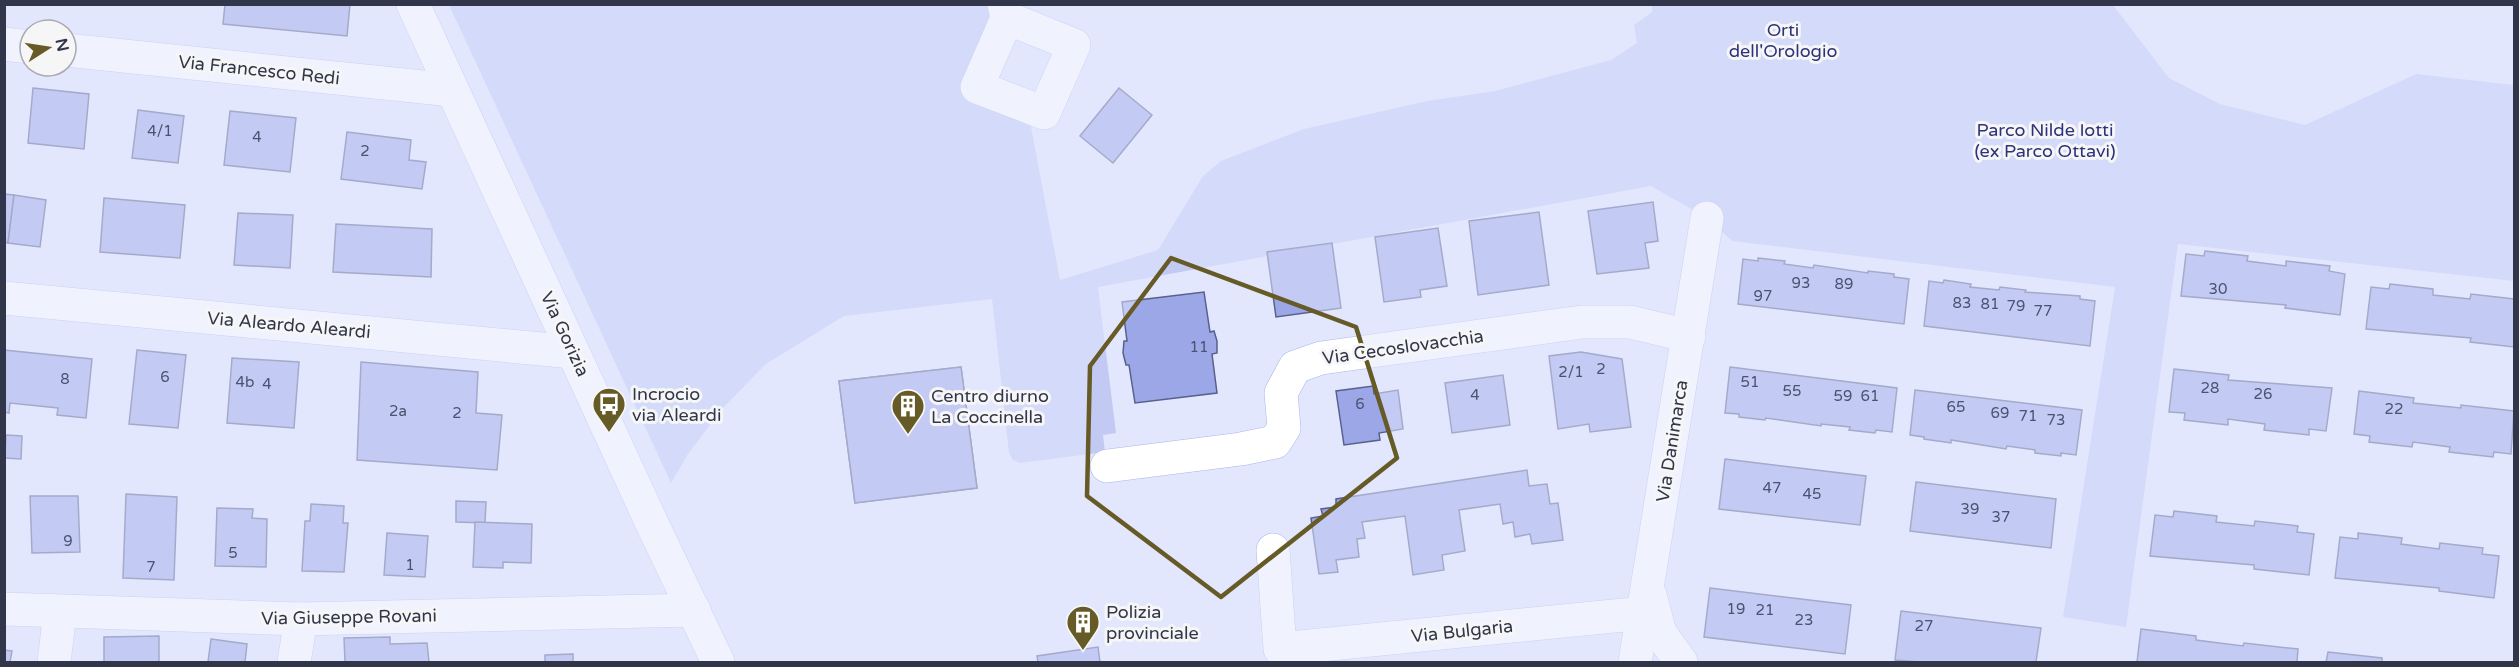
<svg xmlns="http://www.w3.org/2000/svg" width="2519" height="667" viewBox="0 0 2519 667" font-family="'Varela Round',sans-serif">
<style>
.green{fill:#c2caf3}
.building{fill:#9ca7e7;stroke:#58608d;stroke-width:1.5;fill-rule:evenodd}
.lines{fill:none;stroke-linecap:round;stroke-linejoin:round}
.street-casing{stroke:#acb5e8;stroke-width:34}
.primary-casing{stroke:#acb5e8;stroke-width:34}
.street{stroke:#fff;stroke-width:33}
.primary{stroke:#fff;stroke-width:33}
.marked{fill:none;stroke:#665a26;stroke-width:4.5;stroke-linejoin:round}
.labels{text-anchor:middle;stroke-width:6;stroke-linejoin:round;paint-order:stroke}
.number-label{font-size:15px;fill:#4c5271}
.park-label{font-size:18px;fill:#2e327b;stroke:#f6f6f6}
.street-label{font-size:18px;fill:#32364a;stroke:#f6f6f6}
.poi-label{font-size:18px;fill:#32364a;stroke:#f6f6f6;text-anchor:start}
</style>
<rect width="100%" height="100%" fill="#e3e7fd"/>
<path class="green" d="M449,5H1004L977,86L1044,113L1031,127L1060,280L1158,250L1203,176L1221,161L1304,129L1427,101L1495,91L1611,60L1637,43L1634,25L1652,12V5H2113L2169,78L2220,104L2305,125L2416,74L2514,85V281L2178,244L2126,627L2063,617L2115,287L1732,241L1707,218L1651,186L1098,287L1116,433L1103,435L1105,452L1020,463L1013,460L1009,453L992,299L844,316L766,364L722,409L688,454L671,483Z"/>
<g class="building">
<path d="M225,4H350L347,36L223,24Z"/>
<path d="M33,88L89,94L84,149L28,143Z"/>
<path d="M1119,88L1152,115L1113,163L1080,136Z"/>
<path d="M138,110L184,116L178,163L132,158Z"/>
<path d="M230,111L296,118L290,172L224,165Z"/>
<path d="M347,132L411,140L409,160L426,162L422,189L341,179Z"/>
<path d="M4,194L14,195L8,243L4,242Z"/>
<path d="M14,195L46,200L40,247L8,243Z"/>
<path d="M104,198L185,205L180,258L100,252Z"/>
<path d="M1653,202L1658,241L1645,243L1649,268L1597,274L1588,211Z"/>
<path d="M1539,212L1549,285L1478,295L1469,221Z"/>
<path d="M238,213L293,215L290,268L234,265Z"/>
<path d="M336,224L432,229L431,277L333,272Z"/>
<path d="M1438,228L1447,286L1420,290L1421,297L1384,302L1375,237Z"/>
<path d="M1332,243L1341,308L1276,317L1267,252Z"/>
<path d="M2205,251L2248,256L2247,261L2286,266V261L2330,266L2329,271L2345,274L2340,315L2285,308L2286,305L2181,296L2186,254L2204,256Z"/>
<path d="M1758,258L1785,261L1784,264L1813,268L1814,265L1868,273V271L1894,274V277L1909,279L1904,324L1738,304L1743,259L1758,261Z"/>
<path d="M1944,280L1971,284L1970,287L1999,290L2000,287L2026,290L2025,292L2080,296V299L2095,301L2090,346L1924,326L1929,281L1943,283Z"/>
<path d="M2390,284L2433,289V295L2470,299L2471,294L2514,299V347L2470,342L2471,338L2366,329L2371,287L2389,289Z"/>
<path d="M1204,292L1210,332L1214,331L1217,341V353L1212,354L1217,393L1135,403L1129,365H1126L1123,353L1124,341H1127L1122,302Z"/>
<path d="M4,350L92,359L86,418L57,415L58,408L10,403L9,413L4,412Z"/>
<path d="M137,350L186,355L178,428L129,424Z"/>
<path d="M1581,352L1622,359L1631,427L1590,432L1589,424L1558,429L1549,356Z"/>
<path d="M232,358L299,362L294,428L227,423Z"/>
<path d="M361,362L478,372L476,413L502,415L497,470L357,460Z"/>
<path d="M961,367L977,488L855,503L839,381ZM924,414L929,451L892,456L887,419Z"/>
<path d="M961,367L977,488L855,503L839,381Z"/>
<path d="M1730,367L1897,388L1892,432L1876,430L1875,433L1849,430L1850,427L1821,424V426L1766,418L1765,420L1739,417V414L1725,413Z"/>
<path d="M2174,369L2229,375L2228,380L2332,388L2326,431L2309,429V435L2264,430L2265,424L2228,419V425L2184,420L2185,413L2169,412Z"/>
<path d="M1503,375L1510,425L1452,433L1445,383Z"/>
<path d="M1373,386L1374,394L1398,390L1403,429L1379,433L1380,440L1344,445L1336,391Z"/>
<path d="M1915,390L2082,410L2076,455L2061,453V456L2035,453V450L2007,446L2006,449L1951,440V443L1924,439V437L1910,435Z"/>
<path d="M2359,391L2414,398L2413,403L2461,408V405L2514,411L2511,454L2494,452L2493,457L2449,452L2450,447L2413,442L2412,447L2369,442L2370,436L2354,434Z"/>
<path d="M6,435L22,436L21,459L5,458Z"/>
<path d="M1725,459L1866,476L1860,525L1719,509Z"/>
<path d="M1527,470L1529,486L1547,484L1550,504L1558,503L1563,540L1532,544L1530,534L1515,537L1513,522L1503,524L1500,504L1459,510L1465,551L1442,555L1444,570L1413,575L1405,516L1362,522L1365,538L1357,539L1359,557L1336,560L1338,572L1319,574L1311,518L1323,516L1321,509L1336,507V499Z"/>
<path d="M1916,482L2056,499L2051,548L1910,531Z"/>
<path d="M126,494L177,497L174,580L123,578Z"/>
<path d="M30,496H78L80,552L32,553Z"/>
<path d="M456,501L486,502L485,523L456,522Z"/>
<path d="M311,504L344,506L343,523H348L344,572L302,571L305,521H310Z"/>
<path d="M217,508L253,509L252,518L267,519L266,567L215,566Z"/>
<path d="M2174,511L2217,516L2216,522L2254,526L2255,521L2298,526L2297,532L2314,534L2309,575L2254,569V565L2150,556L2155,515L2173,517Z"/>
<path d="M475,522L532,524L531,563L503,562V568L473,567Z"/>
<path d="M387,533L428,536L425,577L384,575Z"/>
<path d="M2358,533L2402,538L2401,544L2439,549L2440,543L2483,548L2482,554L2499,556L2494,598L2439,591V588L2335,578L2340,537L2358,539Z"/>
<path d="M1710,588L1851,605L1845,654L1704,637Z"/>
<path d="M1901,611L2041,628L2036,662H1919L1895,660Z"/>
<path d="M2141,629L2196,636V640L2243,646L2244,643L2298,649L2297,662H2137Z"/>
<path d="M159,636V662H104V637Z"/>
<path d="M390,637V644L427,643L429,662H345L344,638Z"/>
<path d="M211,639L247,644L245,662H208Z"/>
<path d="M1098,647L1100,662H1038L1037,656Z"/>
<path d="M4,650L12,651L10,662H4Z"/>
<path d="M2328,652L2382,658V662H2326Z"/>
<path d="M573,654V662H545V655Z"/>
</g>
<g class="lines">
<defs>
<g id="street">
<path d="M1004,4L1007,18L977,87L1044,113L1074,45L1007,18"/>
<path d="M4,44L30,47"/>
<path d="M66,50L452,90"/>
<path d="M4,298L573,352"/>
<path d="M1107,466L1241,449L1275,442L1284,428L1281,393L1295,367L1321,358L1582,322H1630L1689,336"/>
<path d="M1273,550L1280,649L1644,613"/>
<path d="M1650,595L1660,633L1681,662"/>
<path d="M4,609L301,619L694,610"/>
<path d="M54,662L60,612"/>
<path d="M294,662L301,619"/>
<path d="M1635,662L1707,218"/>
</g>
<path id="primary" d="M413,4L648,515L718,662"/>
</defs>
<use href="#street" class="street-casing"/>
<use href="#primary" class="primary-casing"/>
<use href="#street" class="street"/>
<use href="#primary" class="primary"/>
</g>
<path d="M0 0H2519V667H0ZM1171,258L1356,327L1397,458L1221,597L1087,496L1090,366Z" fill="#e3e7fd" fill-opacity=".55" fill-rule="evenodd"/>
<path class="marked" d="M1171,258L1356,327L1397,458L1221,597L1087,496L1090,366Z"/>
<defs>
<symbol id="bus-pin" viewBox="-11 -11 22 30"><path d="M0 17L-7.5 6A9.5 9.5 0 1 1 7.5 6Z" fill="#665a26" stroke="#f6f6f6"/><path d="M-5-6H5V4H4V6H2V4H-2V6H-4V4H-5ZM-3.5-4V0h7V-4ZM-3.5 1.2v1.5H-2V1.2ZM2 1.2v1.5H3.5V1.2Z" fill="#fff"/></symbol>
<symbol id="building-pin" viewBox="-11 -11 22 30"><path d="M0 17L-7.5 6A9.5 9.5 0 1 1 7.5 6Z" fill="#665a26" stroke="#f6f6f6"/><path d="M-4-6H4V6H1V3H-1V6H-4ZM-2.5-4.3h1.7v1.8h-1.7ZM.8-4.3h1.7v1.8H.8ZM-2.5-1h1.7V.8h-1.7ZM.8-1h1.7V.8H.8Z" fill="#fff"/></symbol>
</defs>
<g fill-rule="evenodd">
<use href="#bus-pin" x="590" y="385" width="38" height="52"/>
<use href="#building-pin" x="889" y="387" width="38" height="52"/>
<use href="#building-pin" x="1064" y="603" width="38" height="52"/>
</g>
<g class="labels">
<g class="number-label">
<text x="160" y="136">4/1</text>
<text x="257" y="142">4</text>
<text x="365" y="156">2</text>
<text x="1801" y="288">93</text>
<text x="1844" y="289">89</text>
<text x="2218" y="294">30</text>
<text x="1763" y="301">97</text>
<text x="1962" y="308">83</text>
<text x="1990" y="309">81</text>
<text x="2016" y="311">79</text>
<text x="2043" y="316">77</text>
<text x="1199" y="352">11</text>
<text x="1601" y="374">2</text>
<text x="1571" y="377">2/1</text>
<text x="165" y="382">6</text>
<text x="65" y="384">8</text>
<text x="245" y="387">4b</text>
<text x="1750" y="387">51</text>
<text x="267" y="389">4</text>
<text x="2210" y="393">28</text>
<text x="1792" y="396">55</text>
<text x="2263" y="399">26</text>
<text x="1475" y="400">4</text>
<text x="1843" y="401">59</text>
<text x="1870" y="401">61</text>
<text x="1360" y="409">6</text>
<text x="1956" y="412">65</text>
<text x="2394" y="414">22</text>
<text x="398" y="416">2a</text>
<text x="457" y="418">2</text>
<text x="2000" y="418">69</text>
<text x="2028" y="421">71</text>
<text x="2056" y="425">73</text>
<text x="1772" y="493">47</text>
<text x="1812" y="499">45</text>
<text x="1970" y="514">39</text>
<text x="2001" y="522">37</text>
<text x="68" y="546">9</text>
<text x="233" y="558">5</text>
<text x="410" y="570">1</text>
<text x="151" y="572">7</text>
<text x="1736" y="614">19</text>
<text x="1765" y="615">21</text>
<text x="1804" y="625">23</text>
<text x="1924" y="631">27</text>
</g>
<g class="park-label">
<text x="1783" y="36">Orti<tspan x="1783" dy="21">dell'Orologio</tspan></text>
<text x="2045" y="136">Parco Nilde Iotti<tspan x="2045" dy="21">(ex Parco Ottavi)</tspan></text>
</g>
<g class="street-label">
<text transform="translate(259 70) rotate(6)" y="6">Via Francesco Redi</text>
<text transform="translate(289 325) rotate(5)" y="6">Via Aleardo Aleardi</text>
<text transform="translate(565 334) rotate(65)" y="6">Via Gorizia</text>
<text transform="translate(1403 347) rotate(-8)" y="6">Via Cecoslovacchia</text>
<text transform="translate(1672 441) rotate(-81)" y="6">Via Danimarca</text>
<text transform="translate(349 617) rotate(-1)" y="6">Via Giuseppe Rovani</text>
<text transform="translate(1462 631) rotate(-6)" y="6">Via Bulgaria</text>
</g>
<g class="poi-label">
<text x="632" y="400">Incrocio<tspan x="632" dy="21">via Aleardi</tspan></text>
<text x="931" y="402">Centro diurno<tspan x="931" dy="21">La Coccinella</tspan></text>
<text x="1106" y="618">Polizia<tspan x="1106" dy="21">provinciale</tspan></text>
</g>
</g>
<rect width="2519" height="667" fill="none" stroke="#32364a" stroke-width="12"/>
<g transform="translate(48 48) rotate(78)"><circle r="28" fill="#f6f6f6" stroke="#a8a9b1" stroke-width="1.5"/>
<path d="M0-4.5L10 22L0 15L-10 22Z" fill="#665a26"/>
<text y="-9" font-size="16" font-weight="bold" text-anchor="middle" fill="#32364a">N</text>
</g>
</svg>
